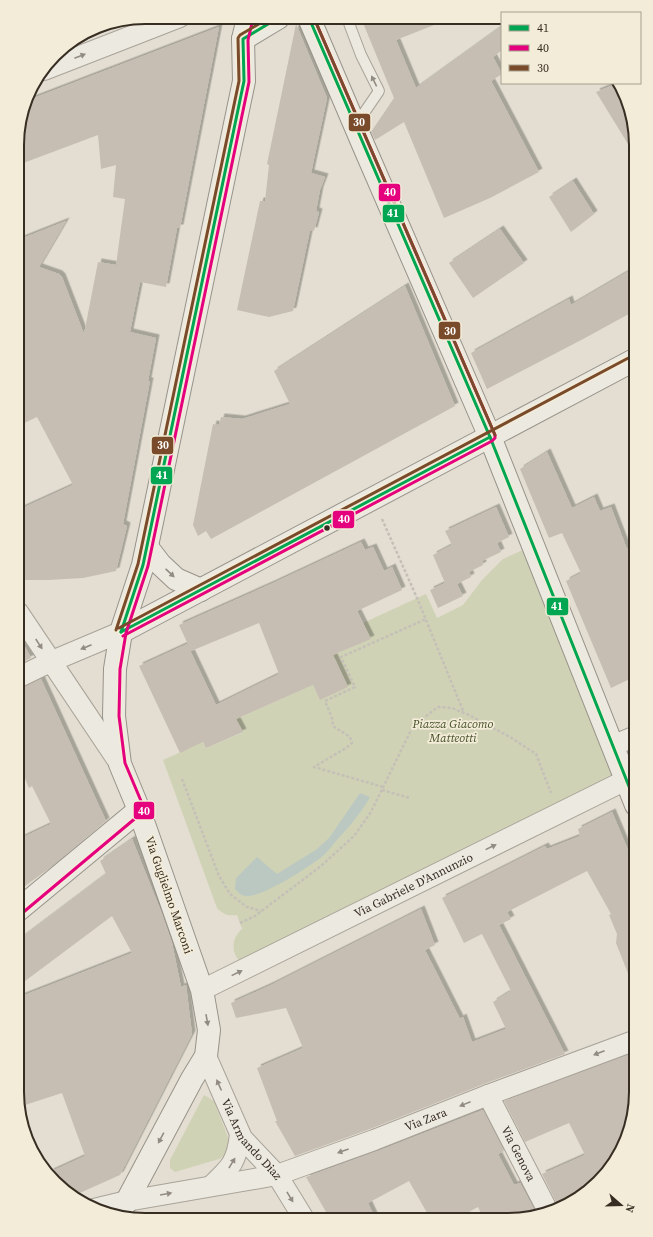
<svg xmlns="http://www.w3.org/2000/svg" width="653" height="1237" viewBox="0 0 653 1237" font-family="'Source Serif 4',serif">
<style>
.green{fill:#d0d2b5}
.water{fill:#bbc8c1}
.building{fill:#c6beb2;filter:url(#shadow)}
.lines{fill:none;stroke-linecap:round;stroke-linejoin:round}
.lane-casing{stroke:#a9a399;stroke-width:12}
.street-casing{stroke:#a9a399;stroke-width:22}
.secondary-casing{stroke:#98938a;stroke-width:24}
.path{stroke:#c4c0b8;stroke-width:2.5;stroke-dasharray:3 2;stroke-linecap:butt}
.lane{stroke:#ece9e1;stroke-width:10}
.street{stroke:#ece9e1;stroke-width:20}
.secondary{stroke:#ece9e1;stroke-width:22}
.bus-1-casing{stroke:#f3ecd8;stroke-width:6}
.bus-2-casing{stroke:#f3ecd8;stroke-width:6}
.bus-3-casing{stroke:#f3ecd8;stroke-width:6}
.bus-1{stroke:#00a651;stroke-width:3}
.bus-2{stroke:#e5007d;stroke-width:3}
.bus-3{stroke:#7a4b2a;stroke-width:3}
.oneway{fill:#928b82}
.bus-dot{fill:#372d22;stroke:#f3ecd8;stroke-width:1.5}
.labels{text-anchor:middle;stroke-width:3.5;stroke-linejoin:round;paint-order:stroke}
.park-label{font-size:12px;font-style:italic;fill:#46522a;stroke:#f3ecd8}
.street-label{font-size:12px;fill:#372d22;stroke:#f3ecd8}
.rim{fill:none;stroke:#372d22;stroke-width:2}
.line-badge{stroke:#f3ecd8;stroke-width:1.5}
.badge-label{font-size:11px;text-anchor:middle;font-weight:bold;fill:#fff}
</style>
<defs>
<filter id="shadow"><feDropShadow dx="3.5" dy="-3.5" stdDeviation="0" flood-color="#0004"/></filter>
</defs>
<rect width="100%" height="100%" fill="#e3ded1"/>
<g class="green">
<path d="M529,547L619,776L241,963C231,953 231,938 242,929L237,915C228,916 224,915 217,908L163,760L203,742L206,748L242,733L236,719L313,685L320,699L348,687L333,655L370,639L363,623L426,594L437,618L463,605L482,580L503,559Z"/>
<path d="M204,1095L214,1101L229,1140L225,1155L219,1159L175,1172L170,1168V1160Z"/>
</g>
<path class="water" d="M360,793L370,797C361,813 349,827 336,841C332,846 328,851 324,855C311,866 260,899 245,896C240,895 238,892 235,889L236,878L257,857L277,874L317,849L329,838Z"/>
<g class="building">
<path d="M361,18L447,19V20L396,40L416,88L502,26V50L493,57L502,74L491,81L539,172L490,198L444,218L404,122L375,140L371,132L394,98Z"/>
<path d="M296,24L327,98L311,173L325,177L320,190L316,211L319,212L314,231L310,230L293,311L269,317L237,310L260,201H265L269,165L267,164Z"/>
<path d="M219,27L180,228H177L166,287L140,282L130,332L156,338L148,381H150L123,524L127,526L116,571L83,578L48,580H18V510L73,485L37,417L18,426V240L66,221L39,267L59,274L62,277L84,334L98,262L116,265L125,199L113,197L116,165L101,169L98,135L18,165V129L26,101Z"/>
<path d="M616,84L629,104L636,145V157L596,92Z"/>
<path d="M573,181L594,214L571,232L549,197Z"/>
<path d="M500,229L524,263L473,298L449,263Z"/>
<path d="M636,267V310L585,338L487,389L471,353L569,299L571,305Z"/>
<path d="M405,286L455,406L211,539L206,531L198,536L193,525L213,424L219,425L221,417L242,419L290,404L274,371Z"/>
<path d="M547,452L572,508L594,497L600,511L611,507L627,549L636,545V676L611,688L566,581L581,573L562,533L549,538L520,469Z"/>
<path d="M496,507L509,537L497,543L501,552L482,561L483,565L469,572L471,577L457,584L463,596L438,608L430,590L445,583L433,555L452,545L445,531Z"/>
<path d="M361,542L365,550L373,547L384,571L392,567L402,590L357,611L371,639L333,655L348,687L320,700L313,685L236,719L243,732L206,748L203,742L180,753L139,666L187,644L216,705L279,674L259,623L191,651L179,625L271,584Z"/>
<path d="M18,634L31,658L17,665Z"/>
<path d="M41,679L106,821L55,864L17,892V840L51,824L32,786L29,788L23,774L17,777V689L22,688Z"/>
<path d="M612,812L636,869V991H635L616,943L617,934L609,915L611,914L587,871L507,912L511,919L499,925L565,1054L484,1084L370,1129L295,1156L275,1121H277L257,1068L303,1048L286,1008L236,1018L231,1003L271,985L421,909L435,945L425,950L460,1019L463,1017L472,1042L506,1029L493,1002L511,991L482,934L464,943L442,898L545,846L547,849L580,836L578,829Z"/>
<path d="M132,839L162,914L172,943L181,987L186,985L192,1034L120,1175L73,1196L61,1188L50,1172L85,1156L62,1093L19,1107L17,1089L25,1086L17,1071V998L132,953L112,916L17,987V941L106,874L100,861Z"/>
<path d="M636,1052V1101L626,1141L609,1170L579,1198L559,1208L542,1174L585,1155L569,1123L525,1142L504,1101Z"/>
<path d="M483,1110L504,1151L498,1154L514,1185L520,1183L537,1215L508,1220H484L478,1207L454,1220H431L409,1181L368,1203L376,1220L330,1219L306,1177L378,1151Z"/>
</g>
<g class="lines">
<defs>
<path id="lane" d="M347,18L361,55L379,91L355,126"/>
<g id="street">
<path d="M44,70L180,17"/>
<path d="M18,612L120,764"/>
<path d="M17,678L50,662L121,632"/>
<path d="M612,746L636,736"/>
<path id="s1" d="M202,990L626,780"/>
<path id="s2" d="M206,1056L242,1138L277,1175L304,1219"/>
<path id="s3" d="M488,1095L549,1213"/>
<path d="M211,1186C231,1167 237,1162 240,1134"/>
<path id="s4" d="M94,1209L127,1201L277,1175L374,1140L488,1095L636,1040"/>
</g>
<g id="secondary">
<path d="M309,18L365,149L490,437L636,805"/>
<path d="M243,39L278,18"/>
<path d="M147,547L160,564L176,579L201,590"/>
<path d="M121,632L636,359"/>
<path d="M17,911L139,810"/>
<path d="M117,1216L127,1201L192,1079L206,1056L209,1030L202,990L139,810L120,764L114,716L115,669L121,632L143,565L244,81L243,39L248,18"/>
</g>
</defs>
<use href="#lane" class="lane-casing"/>
<use href="#street" class="street-casing"/>
<use href="#secondary" class="secondary-casing"/>
<g class="path">
<path d="M382,519L417,598L464,713"/>
<path d="M182,779L219,876L230,894L247,907L261,911"/>
<path d="M383,787L314,767L346,748L352,743L350,737L333,726L332,718L325,701L355,687L341,657L426,619"/>
<path d="M382,790L410,798"/>
<path d="M240,923L255,916L321,866L354,836L371,812L413,726L438,707L452,708L469,715L510,737L536,754L551,793"/>
</g>
<use href="#lane" class="lane"/>
<use href="#street" class="street"/>
<use href="#secondary" class="secondary"/>
<defs>
<g id="bus-1">
<path d="M309,18L490,437L636,804"/>
<path d="M121,632L143,565L244,81L243,39L278,18"/>
<path d="M121,632L490,437"/>
</g>
<g id="bus-2">
<path d="M123,636L492,441L495,438V435L314,18"/>
<path d="M20,915L144,811V808L125,763L119,716L120,669L126,633L148,566L249,82L248,40L253,19"/>
</g>
<g id="bus-3">
<path d="M314,18L495,435"/>
<path d="M119,628L634,355"/>
<path d="M116,630L138,564L239,81L238,38L240,35L269,18"/>
</g>
</defs>
<use href="#bus-1" class="bus-1-casing"/>
<use href="#bus-2" class="bus-2-casing"/>
<use href="#bus-3" class="bus-3-casing"/>
<use href="#bus-1" class="bus-1"/>
<use href="#bus-2" class="bus-2"/>
<use href="#bus-3" class="bus-3"/>
</g>
<defs><path id="oneway-solid" d="M-6-.8H1V-3.2L6.5 0L1 3.2V.8H-6Z"/></defs>
<g class="oneway">
<use href="#oneway-solid" transform="translate(80 56) rotate(-21)"/>
<use href="#oneway-solid" transform="translate(374 81) rotate(-116)"/>
<use href="#oneway-solid" transform="translate(170 573) rotate(43)"/>
<use href="#oneway-solid" transform="translate(39 644) rotate(57)"/>
<use href="#oneway-solid" transform="translate(86 647) rotate(157)"/>
<use href="#oneway-solid" transform="translate(491 847) rotate(-26)"/>
<use href="#oneway-solid" transform="translate(237 973) rotate(-26)"/>
<use href="#oneway-solid" transform="translate(207 1020) rotate(80)"/>
<use href="#oneway-solid" transform="translate(599 1053) rotate(159)"/>
<use href="#oneway-solid" transform="translate(219 1085) rotate(-114)"/>
<use href="#oneway-solid" transform="translate(465 1104) rotate(158)"/>
<use href="#oneway-solid" transform="translate(161 1138) rotate(118)"/>
<use href="#oneway-solid" transform="translate(343 1151) rotate(160)"/>
<use href="#oneway-solid" transform="translate(232 1163) rotate(-59)"/>
<use href="#oneway-solid" transform="translate(166 1194) rotate(-10)"/>
<use href="#oneway-solid" transform="translate(290 1197) rotate(59)"/>
</g>
<circle class="bus-dot" cx="327" cy="528" r="3.5"/>
<g class="labels">
<g class="park-label">
<text x="453" y="728">Piazza Giacomo<tspan x="453" dy="14">Matteotti</tspan></text>
</g>
<g class="street-label">
<text dy="4" stroke="none"><textPath href="#s1" startOffset="236">Via Gabriele D'Annunzio</textPath></text>
<text transform="translate(169 895) rotate(71)" y="4">Via Guglielmo Marconi</text>
<text dy="4" stroke="none"><textPath href="#s4" startOffset="345">Via Zara</textPath></text>
<text dy="4" stroke="none"><textPath href="#s2" startOffset="96">Via Armando Diaz</textPath></text>
<text dy="4" stroke="none"><textPath href="#s3" startOffset="66">Via Genova</textPath></text>
</g>
</g>
<path d="M0 0H653V1237H0ZM145 24H508A121 121 0 0 1 629 145V1092A121 121 0 0 1 508 1213H145A121 121 0 0 1 24 1092V145A121 121 0 0 1 145 24Z" fill="#f3ecd8" fill-rule="evenodd"/>
<path class="rim" d="M145 24H508A121 121 0 0 1 629 145V1092A121 121 0 0 1 508 1213H145A121 121 0 0 1 24 1092V145A121 121 0 0 1 145 24Z"/>
<g class="line-badge">
<rect x="348" y="113" width="23" height="19" rx="4" fill="#7a4b2a"/>
<rect x="378" y="183" width="23" height="19" rx="4" fill="#e5007d"/>
<rect x="382" y="204" width="23" height="19" rx="4" fill="#00a651"/>
<rect x="438" y="321" width="23" height="19" rx="4" fill="#7a4b2a"/>
<rect x="151" y="436" width="23" height="19" rx="4" fill="#7a4b2a"/>
<rect x="150" y="466" width="23" height="19" rx="4" fill="#00a651"/>
<rect x="332" y="510" width="23" height="19" rx="4" fill="#e5007d"/>
<rect x="546" y="597" width="23" height="19" rx="4" fill="#00a651"/>
<rect x="133" y="801" width="22" height="19" rx="4" fill="#e5007d"/>
</g>
<g class="badge-label">
<text x="359" y="126">30</text>
<text x="390" y="196">40</text>
<text x="393" y="217">41</text>
<text x="450" y="335">30</text>
<text x="163" y="449">30</text>
<text x="162" y="479">41</text>
<text x="344" y="523">40</text>
<text x="557" y="610">41</text>
<text x="144" y="815">40</text>
</g>
<rect x="501" y="12" width="140" height="72" fill="#f3ecd8" stroke="#a8a08f"/>
<rect x="509" y="25" width="20" height="6" fill="#00a651" stroke="#a8a08f"/>
<text x="537" y="32" font-size="12" fill="#372d22">41</text>
<rect x="509" y="45" width="20" height="6" fill="#e5007d" stroke="#a8a08f"/>
<text x="537" y="52" font-size="12" fill="#372d22">40</text>
<rect x="509" y="65" width="20" height="6" fill="#7a4b2a" stroke="#a8a08f"/>
<text x="537" y="72" font-size="12" fill="#372d22">30</text>
<g transform="translate(621 1205) rotate(110)" stroke="#f3ecd8" stroke-width="3" paint-order="stroke">
<path d="M0-3L7 15L0 10L-7 15Z" fill="#372d22"/>
<text y="-6" font-size="11" font-weight="bold" text-anchor="middle" fill="#372d22">N</text>
</g>
</svg>
